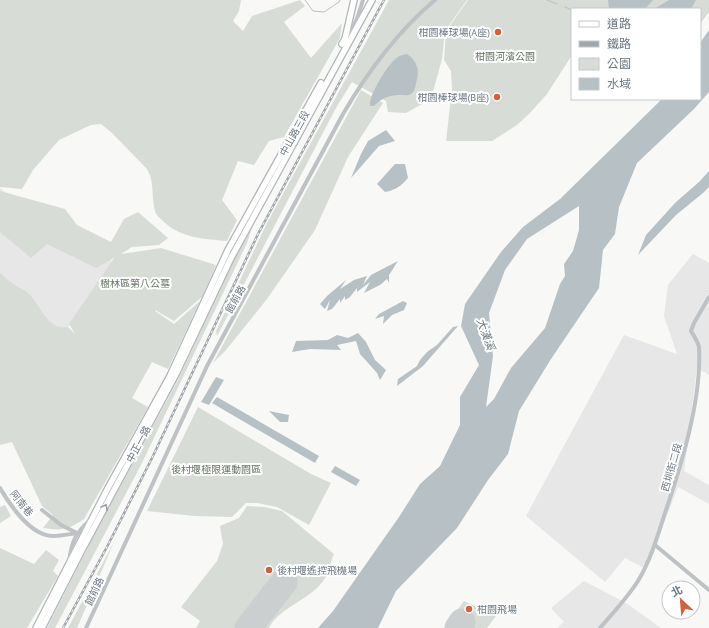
<svg xmlns="http://www.w3.org/2000/svg" width="709" height="628" viewBox="0 0 709 628" font-family="'PT Sans','Noto Sans TC',sans-serif">
<style>
.built{fill:#e6e7e6}
.green{fill:#d8dcd6}
.water{fill:#b7c1c5;fill-rule:evenodd}
.lines{fill:none;stroke-linecap:round;stroke-linejoin:round}
.stream{stroke:#b7c1c5;stroke-width:1}
.runway{stroke:#cccfd0;stroke-width:27}
.major-casing{stroke:#b2b6b9;stroke-width:8}
.minor{stroke:#bec2c5;stroke-width:4}
.major{stroke:#fff;stroke-width:5.5}
.rail-casing{stroke:#a0a6ab;stroke-width:2.5}
.rail{stroke:#fff;stroke-width:1;stroke-dasharray:3;stroke-linecap:butt}
.oneway{stroke:#97a0a8}
.poi-dot{fill:#cd6341;stroke:#fff;stroke-width:1.5}
.labels{text-anchor:middle;stroke-width:4;stroke-linejoin:round;paint-order:stroke}
.poi-label{font-size:10px;fill:#6b7883;stroke:#fff;text-anchor:end}
.park-label{font-size:10px;fill:#687665;stroke:#fff}
.street-label{font-size:10px;fill:#6b7883;stroke:#fff}
.water-label{font-size:11px;font-style:italic;fill:#67787f;stroke:#fff}
</style>
<rect width="100%" height="100%" fill="#f8f8f6"/>
<g class="built">
<path d="M0,188L56,233L108,255L113,264L73,324L64,329L50,324L0,275Z"/>
<path d="M693,254L709,263V375L697,368L684,471L709,485V504L678,487L646,569L625,558L605,582L526,516L624,335L677,354L664,316L668,285Z"/>
<path d="M584,581L626,603L661,628H557L564,622L551,608Z"/>
</g>
<g class="green">
<path d="M0,0H241L239,11L233,21L243,31L252,16L300,0L305,6L284,22L311,58L342,23L340,38L284,137L269,141L254,165L238,161L222,200L237,220L227,241C204,239 180,238 163,221C160,218 156,215 155,211C151,197 155,182 147,169L112,133L101,124L91,125L59,140L33,170L22,189L0,187Z"/>
<path d="M389,0H467L445,31L442,59L431,99L406,113L388,112L386,101L352,82L337,106L217,336L216,331L267,223Z"/>
<path d="M468,0H709V12L700,24V9H572V55L547,94L530,113L517,125L492,141H446L452,89L451,71L444,60L446,31Z"/>
<path d="M361,90L383,103L348,157L315,230L267,299L226,350L213,363Z"/>
<path d="M0,191L65,209L77,225L111,242L124,219L138,212L168,238L159,245L132,247L121,254L161,248L216,265L203,296L174,321L155,310V311L174,324L200,301L168,369L152,362L132,398L148,407L84,519C67,530 63,531 43,528L53,515L42,506L12,442L0,445V273C4,277 8,280 12,283C17,287 23,289 28,293C41,305 47,331 68,327L75,334L69,324L114,258L96,268L47,244L31,258L0,232Z"/>
<path d="M254,222L247,243L141,465L55,628H47L93,537L178,380L242,243Z"/>
<path d="M198,407L311,474L331,483L309,525L277,507L257,503H246L232,517L194,516L147,511Z"/>
<path d="M5,505L11,516L0,523V507Z"/>
<path d="M247,506L264,507L282,511L334,554C331,561 329,571 325,578C313,599 279,607 269,628H196L200,621L181,607L217,561L223,544L220,526L239,518Z"/>
<path d="M114,542L77,628H68Z"/>
<path d="M0,548L34,564L46,550L59,560L53,571L58,576L27,628H0Z"/>
<path d="M464,601L496,616L487,628H444Z"/>
</g>
<g class="water">
<path d="M608,0H653L645,9H609Z"/>
<path d="M669,0H696L691,9H654Z"/>
<path d="M709,30V92L694,109L637,163L619,207L615,234L603,250L599,288L551,359L519,411L508,454L488,480L457,528L396,591L378,628H318L333,611L399,517L420,484L440,466L460,425V397L479,365L461,326L465,304L501,252L523,227L560,199L662,99H700V43ZM579,206V230L573,251L564,264L565,276L560,284L545,328L511,368L494,399L486,407L493,356L489,313L505,270L527,239Z"/>
<path d="M407,54C418,61 420,72 416,83C415,88 415,91 411,94C408,96 405,95 402,95C390,95 383,97 374,106H370C368,96 389,62 398,57C400,55 404,55 407,54Z"/>
<path d="M386,130L395,141L379,146L351,178L361,154L368,141Z"/>
<path d="M395,164H405L408,178C401,186 396,190 385,192L377,184Z"/>
<path d="M709,171V187L703,193L676,215L638,255L646,235L676,202L699,182Z"/>
<path d="M398,261L389,275V283L387,279L380,285L364,293L370,282L357,292V288L350,297L345,300V296L340,303V299L332,309L327,311L330,300L325,309L320,304L327,296L346,280L340,289L354,280L367,276L363,285L371,275Z"/>
<path d="M403,301L407,303L404,310L392,315L383,324L384,316L375,319L379,314Z"/>
<path d="M458,326L423,366L397,386L398,379L417,366L420,360L427,352L437,345L453,327Z"/>
<path d="M358,333L366,342L375,360L386,370L380,380L377,373L360,354L356,341L337,345L341,350L310,349L292,352L296,341L328,340L337,335L348,338Z"/>
<path d="M216,377L224,380L209,405L201,402Z"/>
<path d="M217,397L319,456L315,463L212,403Z"/>
<path d="M269,411L289,415L288,422H280Z"/>
<path d="M335,466L360,480L356,486L331,472Z"/>
</g>
<g class="lines">
<g class="stream">
<path d="M305,0L313,11L324,12L339,2L340,0"/>
<path d="M547,0L557,4"/>
<path d="M565,7L572,10"/>
</g>
<g class="runway">
<path d="M248,628L284,582"/>
<path d="M458,628L462,622"/>
</g>
<defs>
<g id="major">
<path d="M342,44L345,39L354,0"/>
<path d="M36,628L108,488L170,376L228,250L321,83"/>
<path d="M42,628L82,550L176,374L231,258L372,0"/>
</g>
</defs>
<use href="#major" class="major-casing"/>
<g class="minor">
<path d="M349,37L358,16L363,0"/>
<path d="M0,488C10,505 31,536 53,536C61,536 70,534 78,533"/>
<path d="M42,510L61,525L77,533"/>
<path d="M655,545L709,590"/>
<path d="M69,561C72,541 75,534 90,520"/>
<path d="M86,628L207,366L343,114C367,73 398,31 435,0"/>
<path d="M600,628C613,613 627,598 638,581C650,561 657,538 664,516C681,466 702,400 699,347C698,342 694,336 691,331L694,323L709,297"/>
</g>
<use href="#major" class="major"/>
<defs>
<path id="rail" d="M63,628L108,545L152,458L258,234L384,0"/>
</defs>
<use href="#rail" class="rail-casing"/>
<use href="#rail" class="rail"/>
</g>
<defs><path id="oneway-chevron" d="M-2-3.5L2.5 0L-2 3.5" fill="none" stroke-width="1.6" stroke-linecap="round" stroke-linejoin="round"/></defs>
<use class="oneway" href="#oneway-chevron" transform="translate(105 507) rotate(-62)"/>
<g class="poi-dot">
<circle cx="498" cy="32" r="4"/>
<circle cx="497" cy="97" r="4"/>
<circle cx="269" cy="570" r="4"/>
<circle cx="469" cy="609" r="4"/>
</g>
<g class="labels">
<g class="poi-label">
<text x="490" y="36">柑園棒球場(A座)</text>
<text x="489" y="101">柑園棒球場(B座)</text>
<text x="277" y="574" text-anchor="start">後村堰遙控飛機場</text>
<text x="477" y="613" text-anchor="start">柑園飛場</text>
</g>
<g class="park-label">
<text x="505" y="60">柑園河濱公園</text>
<text x="135" y="287">樹林區第八公墓</text>
<text x="216" y="473">後村堰極限運動園區</text>
</g>
<g class="street-label">
<text transform="translate(294 133) rotate(-61)" y="4">中山路三段</text>
<text transform="translate(235 299) rotate(-61)" y="4">館前路</text>
<text transform="translate(138 444) rotate(-62)" y="4">中正一路</text>
<text transform="translate(671 467) rotate(-74)" y="4">西圳街二段</text>
<text transform="translate(22 503) rotate(51)" y="4">阿南巷</text>
<text transform="translate(94 591) rotate(-65)" y="4">館前路</text>
</g>
<g class="water-label">
<text transform="translate(486 334) rotate(70)" y="4">大漢溪</text>
</g>
</g>
<rect x="571" y="8" width="130" height="92" fill="#ffffff" stroke="#c4c9cd"/>
<rect x="579" y="21" width="20" height="6" fill="#ffffff" stroke="#c4c9cd"/>
<text x="607" y="28" font-size="12" fill="#6b7883">道路</text>
<rect x="579" y="41" width="20" height="6" fill="#a0a6ab" stroke="#c4c9cd"/>
<text x="607" y="48" font-size="12" fill="#6b7883">鐵路</text>
<rect x="579" y="58" width="20" height="12" fill="#d8dcd6" stroke="#c4c9cd"/>
<text x="607" y="68" font-size="12" fill="#6b7883">公園</text>
<rect x="579" y="78" width="20" height="12" fill="#b7c1c5" stroke="#c4c9cd"/>
<text x="607" y="88" font-size="12" fill="#6b7883">水域</text>
<g transform="translate(681 600) rotate(334)"><circle r="19" fill="#ffffff" stroke="#c4c9cd"/>
<path d="M0-3L7 15L0 10L-7 15Z" fill="#cd6341"/>
<text y="-6" font-size="11" font-weight="bold" text-anchor="middle" fill="#6b7883">北</text>
</g>
</svg>
